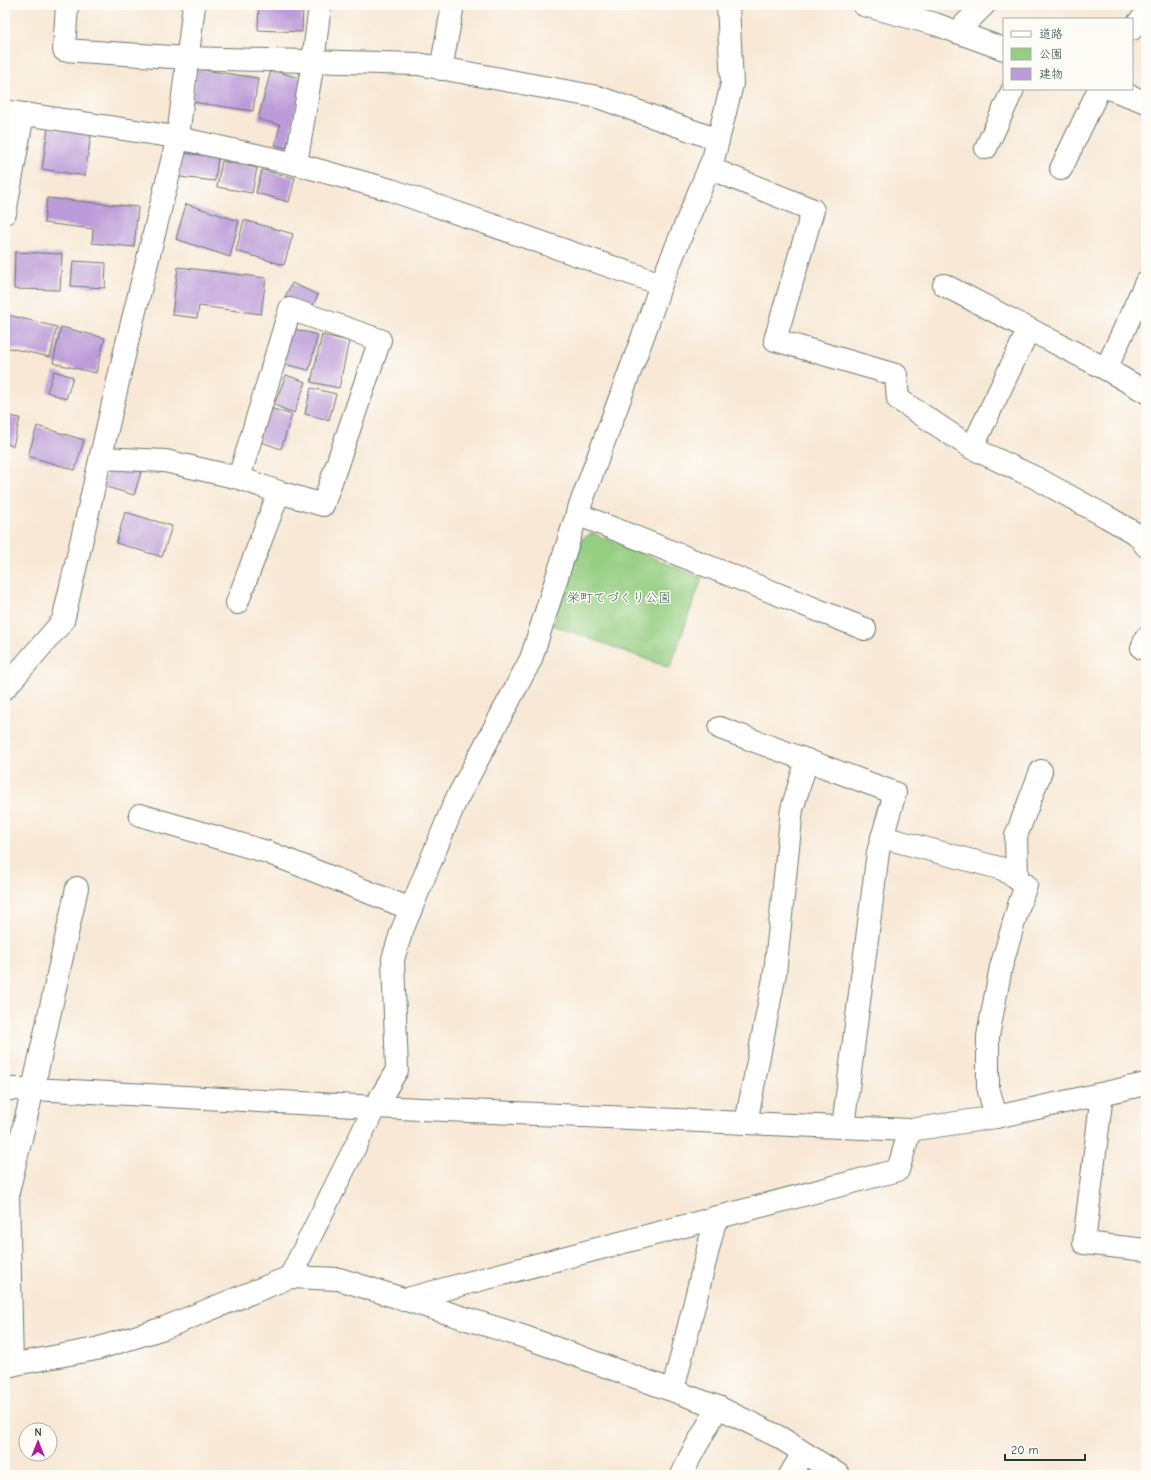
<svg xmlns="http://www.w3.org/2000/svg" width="1151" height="1480" viewBox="0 0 1151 1480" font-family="'Comic Neue','Klee One',sans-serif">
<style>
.green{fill:#95ce81;stroke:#5a865a}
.building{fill:#bc9bd8}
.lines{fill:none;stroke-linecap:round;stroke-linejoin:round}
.minor-casing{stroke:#6b796c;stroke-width:24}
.minor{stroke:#fff;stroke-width:22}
.labels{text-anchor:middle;stroke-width:3;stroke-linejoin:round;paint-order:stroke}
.park-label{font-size:13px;fill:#3c6147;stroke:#fdfcf7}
</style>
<rect width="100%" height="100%" fill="#fdfcf7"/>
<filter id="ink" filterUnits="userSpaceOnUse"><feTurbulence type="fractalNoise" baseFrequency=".025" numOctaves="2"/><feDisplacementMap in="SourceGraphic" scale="8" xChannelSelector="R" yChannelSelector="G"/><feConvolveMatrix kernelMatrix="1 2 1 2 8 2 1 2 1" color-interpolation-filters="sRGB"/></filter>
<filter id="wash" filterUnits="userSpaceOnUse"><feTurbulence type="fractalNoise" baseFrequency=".012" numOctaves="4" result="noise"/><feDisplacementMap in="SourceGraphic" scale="16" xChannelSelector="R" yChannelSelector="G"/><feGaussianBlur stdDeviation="0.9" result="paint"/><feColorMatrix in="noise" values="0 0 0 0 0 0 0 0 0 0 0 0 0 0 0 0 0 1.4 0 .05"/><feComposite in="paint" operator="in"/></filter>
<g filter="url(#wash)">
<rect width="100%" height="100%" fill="#f8e8d5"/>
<path class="green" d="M592,533L702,578L670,668L553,625L582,539Z"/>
<g id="blocks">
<g class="building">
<path d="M259,5H303L302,32L258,30Z"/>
<path d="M197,69L258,78L253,111L192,102Z"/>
<path d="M271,70L304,79L286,148L275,145L280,125L258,119Z"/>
<path d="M48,128L91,134L85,176L42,169Z"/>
<path d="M182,153L218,157L215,181L179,177Z"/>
<path d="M222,161L257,168L252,193L217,187Z"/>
<path d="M262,170L295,178L289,202L256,193Z"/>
<path d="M47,198L138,207L134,247L92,243L93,229L44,223Z"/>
<path d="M186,204L239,221L230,257L176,239Z"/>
<path d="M244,220L293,234L284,265L236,251Z"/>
<path d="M15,252L62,254L60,290L14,289Z"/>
<path d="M73,261L106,263L105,288L71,286Z"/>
<path d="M178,267L266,278L261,314L199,306L197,318L172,315Z"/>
<path d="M292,283L318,295L311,309L285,297Z"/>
<path d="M8,315L57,327L50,357L5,347V327Z"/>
<path d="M61,327L105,338L96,373L53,363Z"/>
<path d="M289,328L318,335L309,370L280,363Z"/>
<path d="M322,335L349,341L339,388L311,382Z"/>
<path d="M54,371L73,377L66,399L47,392Z"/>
<path d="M286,375L306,382L294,413L274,405Z"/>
<path d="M311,388L336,394L329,420L305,414Z"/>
<path d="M267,407L292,415L281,449L256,440Z"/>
<path d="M5,415L20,418L13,446L5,443Z"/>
<path d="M37,426L84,440L75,470L28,456Z"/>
<path d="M110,463L141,472L134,495L103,486Z"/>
<path d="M125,512L172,526L162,557L116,543Z"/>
</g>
</g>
</g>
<g filter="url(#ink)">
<use href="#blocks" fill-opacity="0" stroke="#6b796c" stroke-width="1"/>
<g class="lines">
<defs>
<g id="minor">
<path d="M67,5L64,50L187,58L418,64L598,97L718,140"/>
<path d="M864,5L935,24L1004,49"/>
<path d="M1132,29L1146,15"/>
<path d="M957,32L984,5"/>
<path d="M441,69L453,5"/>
<path d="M1111,89L1146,102"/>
<path d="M5,111L169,136L296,164L391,190L661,284"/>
<path d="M986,148L1013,89"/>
<path d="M296,164L313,62L320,5"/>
<path d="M709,168L813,210L775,340L896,375L898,399L972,448L1036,478L1107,517L1138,535L1146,546"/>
<path d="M1061,169L1099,89"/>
<path d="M5,213L23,114"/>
<path d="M944,285L1106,369L1146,392"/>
<path d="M1106,369L1146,282"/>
<path d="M972,448L1029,329"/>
<path d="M101,458L165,461L239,478L290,309L380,340L323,505L279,492L237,603"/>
<path d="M239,478L279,492"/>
<path d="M577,514L865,629"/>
<path d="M1142,648L1146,638"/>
<path d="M5,688L63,621L126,347L178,137L194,5"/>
<path d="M720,728L895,793L878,852L843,1127"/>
<path d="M140,815L267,852L411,909"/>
<path d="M882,837L1003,869L1026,885L1019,905L1001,967L988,1036V1087L996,1117"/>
<path d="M1017,879L1016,836L1041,771"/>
<path d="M5,1089H33L375,1107L910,1130L996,1117L1146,1084"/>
<path d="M1102,1094L1084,1243L1146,1250"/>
<path d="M746,1123L775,973L792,809L807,760"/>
<path d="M290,1277L375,1107L397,1070L393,959L401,933L455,802L531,659L577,514L646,328L661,284L714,156L732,84L728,5"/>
<path d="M403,1300L898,1170L910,1130"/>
<path d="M12,1365L8,1192L33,1089L77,888"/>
<path d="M5,1366L96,1349L164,1328L290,1277L339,1279L525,1337L718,1407L779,1437L839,1475"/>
<path d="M673,1390L716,1217"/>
<path d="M682,1475L690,1457L718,1407"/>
<path d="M790,1475L803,1453"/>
</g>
</defs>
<use href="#minor" class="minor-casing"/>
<use href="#minor" class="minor"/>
</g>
</g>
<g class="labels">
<g class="park-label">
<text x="619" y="602">栄町てづくり公園</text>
</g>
</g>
<rect width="1151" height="1480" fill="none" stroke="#fdfcf7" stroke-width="20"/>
<rect x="1003" y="18" width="130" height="72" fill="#fdfcf7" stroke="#a4b0a9"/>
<rect x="1011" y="31" width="20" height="6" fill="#ffffff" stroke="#a4b0a9"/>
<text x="1039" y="38" font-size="12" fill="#1f3d34">道路</text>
<rect x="1011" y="48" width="20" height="12" fill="#95ce81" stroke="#a4b0a9"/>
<text x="1039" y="58" font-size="12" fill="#1f3d34">公園</text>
<rect x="1011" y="68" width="20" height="12" fill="#bc9bd8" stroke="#a4b0a9"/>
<text x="1039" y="78" font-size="12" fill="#1f3d34">建物</text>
<g transform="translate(38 1442)"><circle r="19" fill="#fdfcf7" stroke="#a4b0a9"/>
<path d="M0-3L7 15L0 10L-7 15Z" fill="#b5179e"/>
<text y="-6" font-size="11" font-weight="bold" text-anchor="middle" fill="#1f3d34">N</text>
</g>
<path d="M1005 1454v6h80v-6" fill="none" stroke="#1f3d34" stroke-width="2"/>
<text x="1011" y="1454" font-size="12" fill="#1f3d34" stroke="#fdfcf7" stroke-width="3" paint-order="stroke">20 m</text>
</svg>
